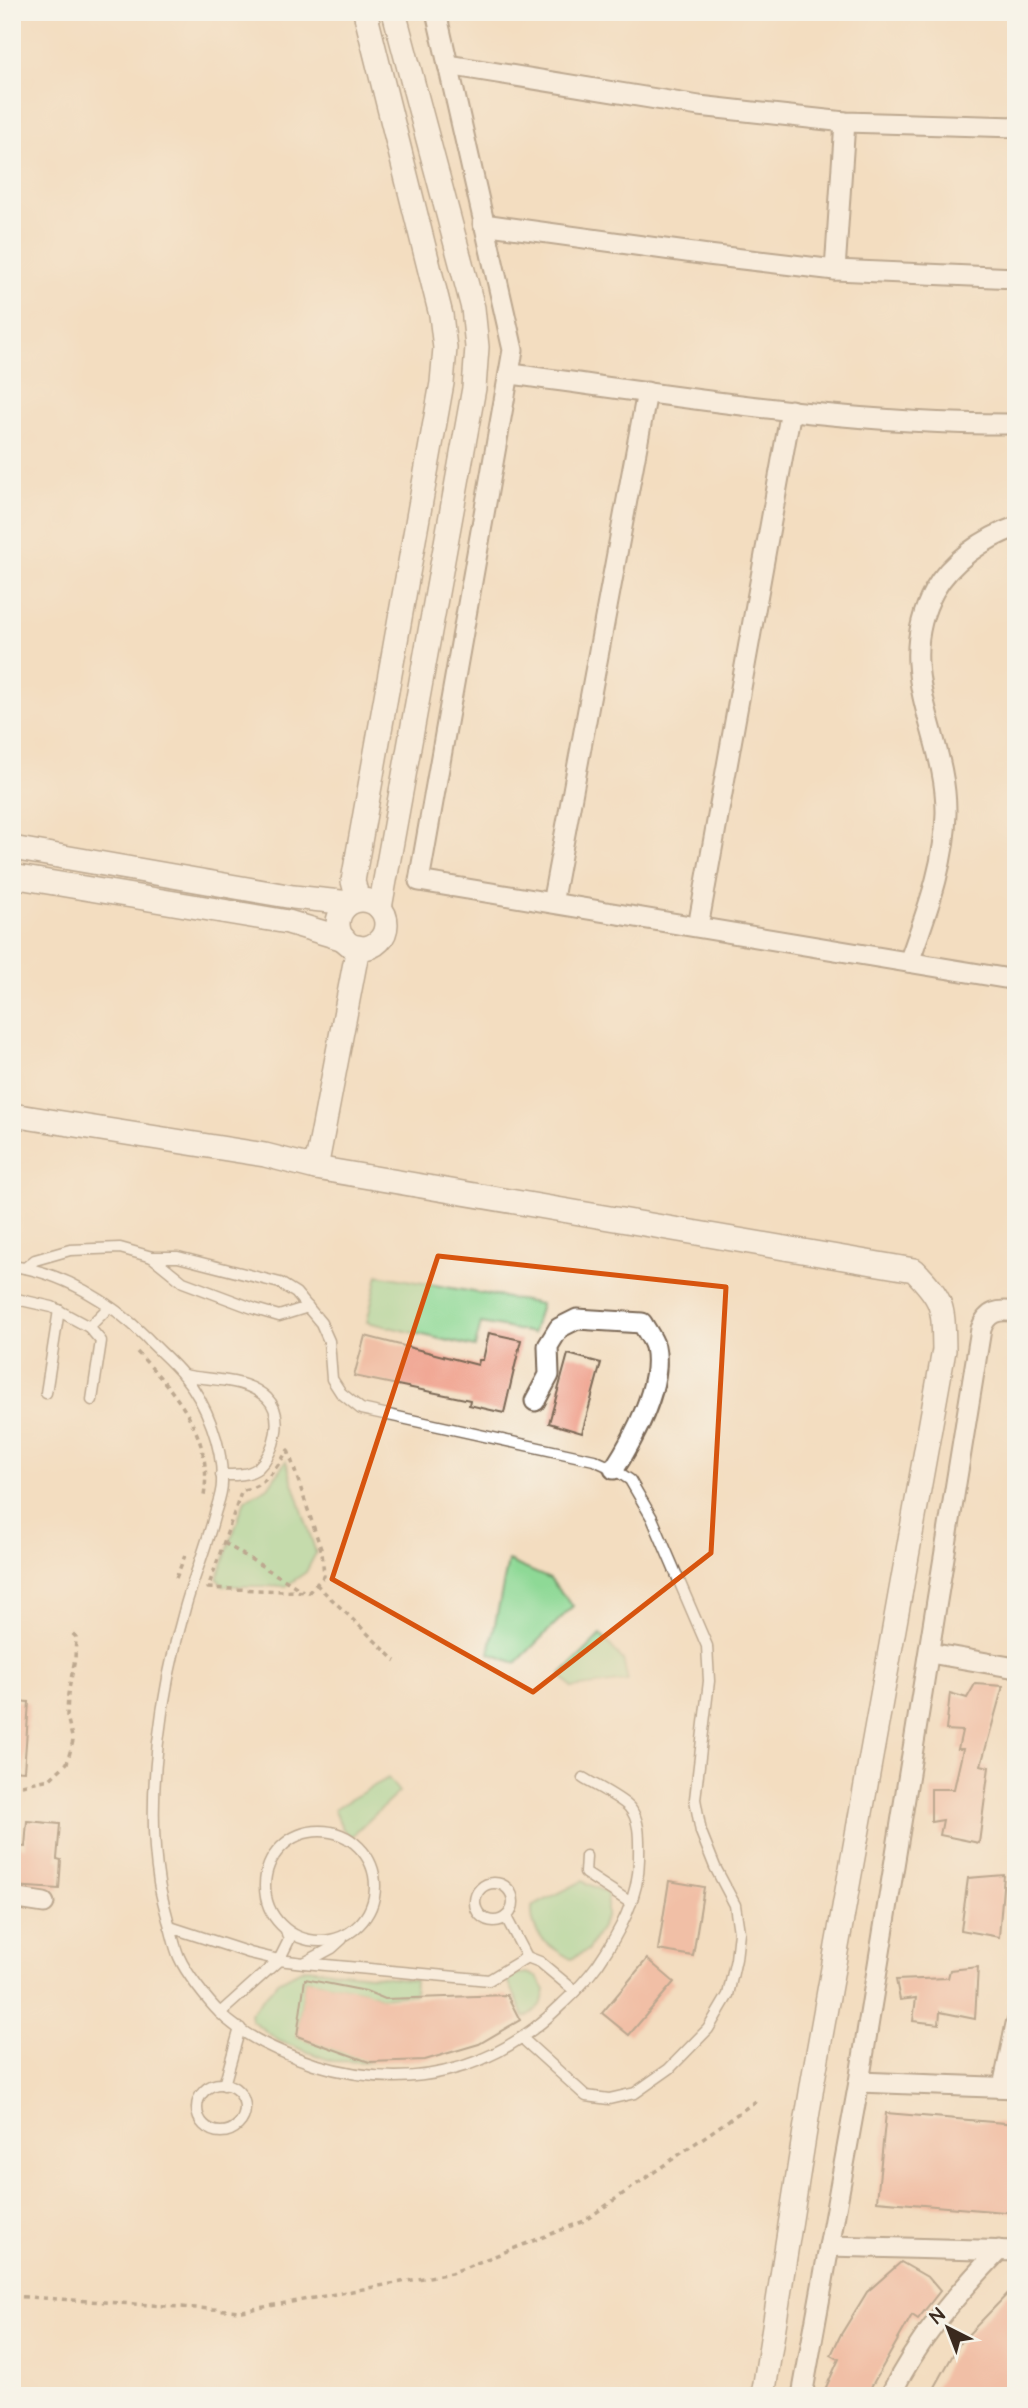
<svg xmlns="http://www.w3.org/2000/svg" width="1028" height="2408" viewBox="0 0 1028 2408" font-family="'Architects Daughter',sans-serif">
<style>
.green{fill:#8ed996;stroke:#64825a;stroke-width:2}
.building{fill:#f09b87}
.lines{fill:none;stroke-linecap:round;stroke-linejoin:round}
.service-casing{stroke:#7b6957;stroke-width:13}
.minor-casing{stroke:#7b6957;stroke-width:23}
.tertiary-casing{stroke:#7b6957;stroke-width:26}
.path{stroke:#7b6957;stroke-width:3.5;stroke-dasharray:5 5;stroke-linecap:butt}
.service{stroke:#fff;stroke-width:10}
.minor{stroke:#fff;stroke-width:19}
.tertiary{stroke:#fff;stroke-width:23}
.marked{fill:none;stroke:#d7540e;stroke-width:5;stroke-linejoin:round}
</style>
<rect width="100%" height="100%" fill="#f7f3e8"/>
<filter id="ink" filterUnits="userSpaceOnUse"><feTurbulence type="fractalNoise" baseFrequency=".0143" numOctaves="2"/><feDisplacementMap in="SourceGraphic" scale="14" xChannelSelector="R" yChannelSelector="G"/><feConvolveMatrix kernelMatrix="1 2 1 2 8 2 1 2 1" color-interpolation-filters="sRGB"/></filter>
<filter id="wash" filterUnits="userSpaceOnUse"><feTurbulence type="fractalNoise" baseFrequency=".00686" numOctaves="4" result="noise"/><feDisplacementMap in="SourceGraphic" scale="28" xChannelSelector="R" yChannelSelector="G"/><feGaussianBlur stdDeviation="1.57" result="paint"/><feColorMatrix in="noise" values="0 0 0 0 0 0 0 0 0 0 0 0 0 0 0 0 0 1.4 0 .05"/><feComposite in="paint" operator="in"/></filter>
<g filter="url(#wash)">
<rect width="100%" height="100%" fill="#f3ddc0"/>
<g class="green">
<path d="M378,1275L541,1304L533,1333L481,1323L475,1347L367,1322Z"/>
<path d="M286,1461L316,1553L306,1572L286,1586H223L217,1579L245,1500L268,1487Z"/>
<path d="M508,1561L550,1579L573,1606L516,1663L489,1653Z"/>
<path d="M601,1635L623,1660L628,1681L572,1688L561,1675Z"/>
<path d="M388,1778L399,1792L351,1837L342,1828L334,1809Z"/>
<path d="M582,1881L607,1893V1916L588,1950L571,1959C548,1946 530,1935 532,1907Z"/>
<path d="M305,1968L415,1980L414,1994L381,1997L366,1991L305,1979L297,2036L356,2057L375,2047L372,2062L332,2061L279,2041L251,2020L250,2013L278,1982Z"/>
<path d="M527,1973L537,1977L545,1990C543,2005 537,2010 525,2018L506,1976Z"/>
</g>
<g id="blocks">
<g class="building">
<path d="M489,1333L521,1340L504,1413L469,1405L470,1400L354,1376L365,1336L478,1365L479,1360H483Z"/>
<path d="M568,1354L601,1363L582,1433L549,1423Z"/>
<path d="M975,1684L1003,1686L981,1765L989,1767L979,1843L940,1835L943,1820L931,1822V1789H954L963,1749H958L962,1731L946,1730L950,1693L967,1698Z"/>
<path d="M12,1701L29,1702L24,1771L12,1770Z"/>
<path d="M27,1821L60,1824L57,1859L61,1860L59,1889L12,1886L14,1846L25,1847Z"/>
<path d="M1004,1875L999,1937L961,1930L968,1878Z"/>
<path d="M669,1881L704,1887L693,1956L658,1950Z"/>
<path d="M647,1959L674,1982L629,2035L602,2013Z"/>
<path d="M978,1967L975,2019L940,2012L939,2024L913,2021L916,1998L900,2000L896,1980L948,1978L950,1970Z"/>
<path d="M305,1979L366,1991L385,1999L507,1995L520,2020L479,2044L425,2060L369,2062L297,2036Z"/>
<path d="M886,2113L1016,2124V2213L877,2201Z"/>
<path d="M901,2262L929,2278L940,2291L918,2319L912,2315L871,2387L869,2396H822L839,2359L831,2355L840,2336L867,2292Z"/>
<path d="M1016,2285V2396H930L959,2344Z"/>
</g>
</g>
</g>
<g filter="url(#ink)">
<use href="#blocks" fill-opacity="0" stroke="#7b6957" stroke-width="2"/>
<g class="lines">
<defs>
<g id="service">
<path d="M152,1257L183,1282L255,1309L279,1316L308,1307"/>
<path d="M12,1266C62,1272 111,1302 146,1337C158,1350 173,1362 184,1376C207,1404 223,1447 222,1483C222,1493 218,1503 215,1513C207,1545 194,1576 185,1608C161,1691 145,1797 159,1883C161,1895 165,1908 168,1920C172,1932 174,1946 179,1957C186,1973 207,2000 220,2013C245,2038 281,2053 314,2064C408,2093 492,2073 562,2004C575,1992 587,1979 598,1964C619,1933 639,1898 639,1859C639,1842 641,1820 629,1807C619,1797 596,1786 583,1778"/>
<path d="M25,1268L35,1260L70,1250L120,1248L152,1257H178L280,1283L296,1293L321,1323L329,1341L332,1379L341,1393L361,1409L594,1460L614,1469L630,1480L652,1518L707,1646L709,1681L695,1799L701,1832L715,1867L735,1905L739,1932L736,1959L728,1995L708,2029L669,2069L635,2093L609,2099L586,2096L523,2039"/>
<path d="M12,1298L52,1307L89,1327L109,1307"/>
<path d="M89,1327L101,1341L92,1400"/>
<path d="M183,1375C210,1381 245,1377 267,1398C285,1416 275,1452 258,1468C248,1476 233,1475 221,1475"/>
<path d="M46,1393L59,1310"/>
<circle cx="320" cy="1886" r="55"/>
<path d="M586,1856L585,1873L631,1903"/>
<circle cx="494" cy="1902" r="19"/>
<path d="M506,1917L527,1957"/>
<path d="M170,1927L250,1953L279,1960L289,1940L286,1930"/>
<path d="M304,1963L489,1980L527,1957L540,1962L575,1991"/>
<path d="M220,2013L279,1960L304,1963L332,1948L342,1939"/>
<circle cx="221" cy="2108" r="24"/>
<path d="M224,2085L240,2028"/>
</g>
<g id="minor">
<path d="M436,12L513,350L419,881L1016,980"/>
<path d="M448,65L699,106L845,122L1016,127"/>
<path d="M483,224L708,255L835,270L1016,278"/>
<path d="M835,270L845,122"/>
<path d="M511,374C678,396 847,425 1016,424"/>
<path d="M554,893L647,392"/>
<path d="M700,916L791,410"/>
<path d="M909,962C926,913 945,866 946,813C947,734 891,671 934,591C950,562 984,538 1016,527"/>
<path d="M535,1401L549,1375L548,1346L559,1328L577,1319L642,1323C646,1330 653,1339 655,1347C663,1385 634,1438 614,1469"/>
<path d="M930,1653L1016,1668"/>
<path d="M12,1898L44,1903"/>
<path d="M859,2082L1016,2088"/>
<path d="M1003,2087L1016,2024"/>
<path d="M829,2246L1016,2251"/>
<path d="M802,2396L859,2082L981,1329C987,1311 999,1309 1016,1312"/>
<path d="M890,2396C917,2340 956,2295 999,2250"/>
</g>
<g id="tertiary">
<path d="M12,848L293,897L350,903"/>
<path d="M12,876L288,922L344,939"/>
<path d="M358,900L353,881L442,383L445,348L441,315L365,12"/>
<circle cx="362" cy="924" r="24"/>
<path d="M380,908L474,388L477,347L473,308L394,12"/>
<path d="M12,1115L265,1155L316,1168L914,1270C945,1301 943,1308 944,1350L813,2080L763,2396"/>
<path d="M316,1168L358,947"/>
</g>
</defs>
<use href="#service" class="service-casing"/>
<use href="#minor" class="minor-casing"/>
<use href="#tertiary" class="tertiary-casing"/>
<g class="path">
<path d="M137,1352C175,1392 214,1436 204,1496"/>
<path d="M288,1450L322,1552L324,1576L309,1592L208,1588L242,1490C266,1487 275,1469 288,1450Z"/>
<path d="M224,1543L303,1591"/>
<path d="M176,1578L186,1553"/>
<path d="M316,1584L396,1661"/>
<path d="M12,1787L50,1779L67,1763L73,1741L67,1716L68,1694L75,1659L76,1637L71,1632"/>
<path d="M12,2296L242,2311L451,2273L584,2221L756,2101"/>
</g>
<use href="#service" class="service"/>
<use href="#minor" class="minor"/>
<use href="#tertiary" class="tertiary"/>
</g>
</g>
<path d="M0 0H1028V2408H0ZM438,1256L726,1287L711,1553L533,1692L332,1579Z" fill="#f3ddc0" fill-opacity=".55" fill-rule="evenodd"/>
<path class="marked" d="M438,1256L726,1287L711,1553L533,1692L332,1579Z"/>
<rect width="1028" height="2408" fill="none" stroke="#f7f3e8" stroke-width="42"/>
<g transform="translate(948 2328) rotate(318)" stroke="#f7f3e8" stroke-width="5" paint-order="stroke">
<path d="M0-5L12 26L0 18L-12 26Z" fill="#3b2a1e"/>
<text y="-10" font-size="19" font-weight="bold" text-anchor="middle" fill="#3b2a1e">N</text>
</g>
</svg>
